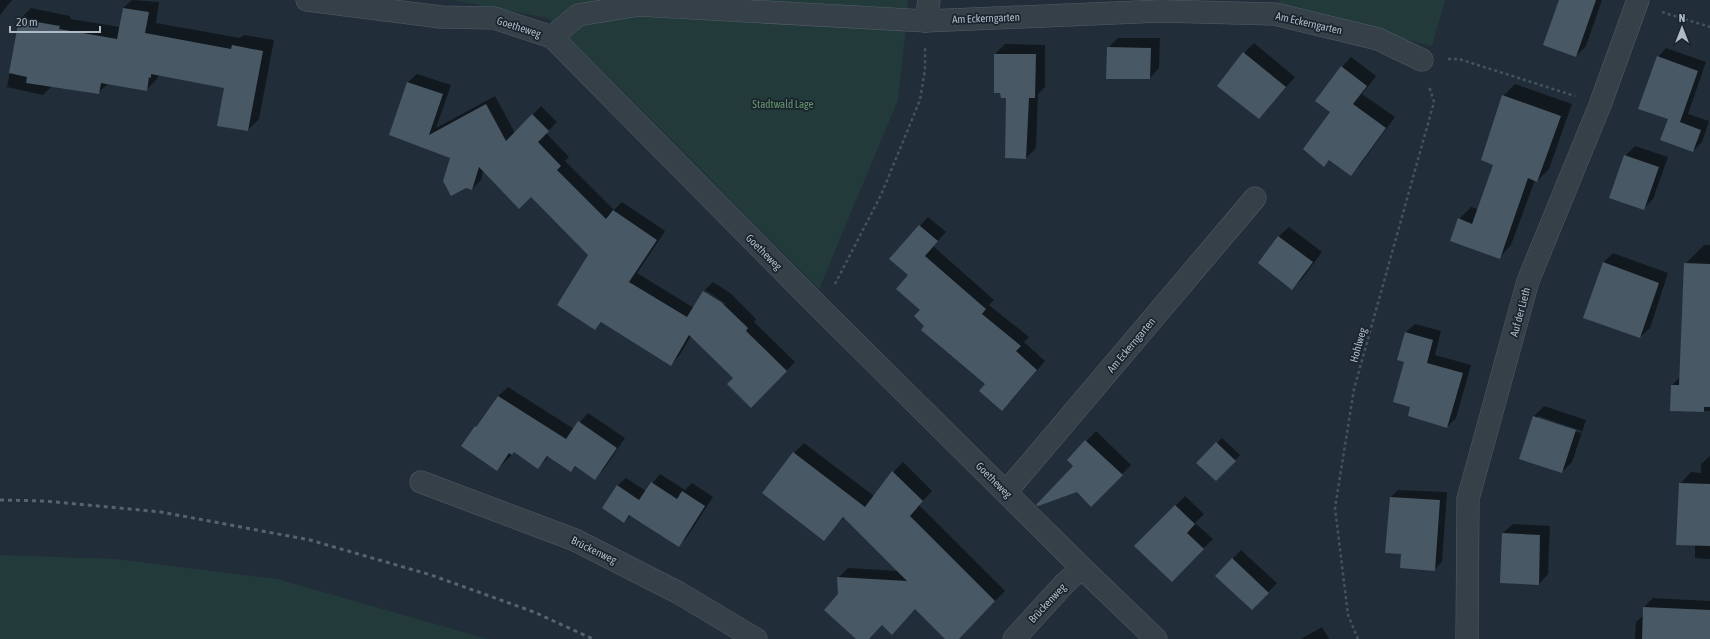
<svg xmlns="http://www.w3.org/2000/svg" width="1710" height="639" viewBox="0 0 1710 639" font-family="'Asap Condensed',sans-serif">
<style>
.green{fill:#233a3a}
.shadow{fill:#0007;fill-rule:evenodd}
.building{fill:#495865}
.lines{fill:none;stroke-linecap:round;stroke-linejoin:round}
.minor-casing{stroke:#525d67;stroke-width:23}
.path{stroke:#415656;stroke-width:2.5;stroke-dasharray:3 3;stroke-linecap:butt}
.minor{stroke:#354049;stroke-width:22}
.rail{stroke:#576470;stroke-width:3;stroke-dasharray:4 4;stroke-linecap:butt}
.labels{text-anchor:middle;stroke-width:3.5;stroke-linejoin:round;paint-order:stroke}
.street-label{font-size:11px;fill:#afbac5;stroke:#1a242e}
.park-label{font-size:11px;fill:#67966c;stroke:#1a242e}
</style>
<rect width="100%" height="100%" fill="#212e39"/>
<g class="green">
<path d="M452,0H907L908,8L898,100L819,289L627,95L548,18Z"/>
<path d="M1279,0H1445L1432,46L1280,8Z"/>
<path d="M0,555L115,559L277,579L488,639H0Z"/>
</g>
<g class="shadow">
<path d="M0,0H12L0,15Z"/>
<path d="M132,0L159,2L156,23L240,38L244,35L274,40L259,119L248,130L225,87L158,75L157,79L146,90L109,83L98,93L52,86L43,95L7,87L20,19L31,8L70,16V19L120,27L123,8Z"/>
<path d="M1560,0H1602L1586,46L1576,56Z"/>
<path d="M1118,38H1160L1159,68L1150,78L1108,48Z"/>
<path d="M1254,43L1295,77L1259,118L1244,53Z"/>
<path d="M1005,44L1045,45V87L1038,94L1036,148L1026,158L1007,97L1001,92L995,54Z"/>
<path d="M1666,48L1706,62L1688,114L1709,121L1702,142L1693,151L1669,118L1658,57Z"/>
<path d="M1351,57L1376,76L1362,94L1395,117L1360,165L1350,175L1330,159L1324,166L1331,111L1342,67Z"/>
<path d="M417,74L451,85L436,128L495,96L515,133L541,106L557,122L546,133L569,157L565,161L614,210L622,202L665,231L637,273L694,308L705,290V293L725,305L726,304L705,290L713,282L730,293L756,319L754,322L795,362L751,407L735,378L691,336L679,356L670,365L602,322L595,329L589,255L531,196L483,171L481,180L472,189L451,157L390,134L408,82Z"/>
<path d="M1515,84L1572,104L1549,169L1537,181L1535,180L1511,245L1499,258L1459,219L1471,207L1478,209L1494,164L1503,96Z"/>
<path d="M1635,146L1668,157L1653,199L1643,209L1625,156Z"/>
<path d="M928,217L946,232L933,246L994,300L989,305L1029,337L1024,342L1045,361L1011,401L987,384L926,326L910,275L890,259Z"/>
<path d="M1289,227L1322,252L1302,279L1292,288L1259,263L1279,236Z"/>
<path d="M1704,245H1710V411L1671,410L1672,385L1680,377L1685,264Z"/>
<path d="M1613,253L1668,273L1650,328L1640,337L1603,263Z"/>
<path d="M1415,324L1441,331L1435,355L1471,365L1456,418L1447,427L1406,362V332Z"/>
<path d="M508,387L574,429L588,413L625,438L604,469L595,478L577,466L571,471L549,456L538,468L515,451L497,470L462,446L498,396Z"/>
<path d="M1544,406L1586,420L1572,462L1562,472L1520,458L1534,416ZM1538,416L1582,431L1581,433L1538,419Z"/>
<path d="M1096,431L1131,465L1092,505L1078,491L1074,466L1068,460Z"/>
<path d="M1222,438L1240,455L1216,480L1198,463Z"/>
<path d="M804,443L874,496L893,472L903,462L932,491L919,505L1005,591L957,639H947L916,608L882,624L868,639H858L839,594L838,578L848,568L898,571L844,517L824,539L794,453Z"/>
<path d="M1710,456V559L1695,558V545L1680,484L1691,472L1701,473V464Z"/>
<path d="M660,474L685,490L692,483L713,497L687,537L678,546L631,515L624,522L617,486L626,478L646,491Z"/>
<path d="M1398,490L1447,492L1442,562L1434,570L1402,553L1391,497Z"/>
<path d="M1185,496L1204,514L1195,523L1213,539L1172,580L1136,546Z"/>
<path d="M1513,524L1550,526L1548,574L1539,584L1503,533Z"/>
<path d="M1241,550L1277,583L1252,609L1216,576Z"/>
<path d="M1653,598L1710,601V639H1635L1636,622L1644,615V607Z"/>
<path d="M1322,627L1329,639H1301Z"/>
</g>
<g class="building">
<path d="M1559,0H1596L1576,57L1543,45Z"/>
<path d="M123,8L149,12L145,33L231,49L232,45L263,51L248,131L217,126L224,88L151,74V78L149,77L147,91L101,83L99,94L26,83L27,77L9,73L19,19L60,26L59,29L117,39Z"/>
<path d="M1107,47L1151,48L1150,79H1106Z"/>
<path d="M1243,52L1286,87L1259,119L1217,86Z"/>
<path d="M994,54H1036L1035,98H1029L1026,159L1005,158L1006,98H1001L1000,93H994Z"/>
<path d="M1657,56L1698,71L1680,122L1701,130L1693,152L1660,140L1668,119L1638,109Z"/>
<path d="M1341,66L1367,86L1353,104L1386,128L1351,176L1329,160L1324,167L1303,149L1330,112L1315,101Z"/>
<path d="M407,82L443,94L429,135L486,104L506,141L532,114L549,131L538,142L561,166L557,170L606,219L613,210L657,240L629,282L687,317L703,291L721,302L748,328L746,331L787,371L751,408L727,384L733,378L689,335L671,366L601,322L595,330L557,305L588,255L531,197L519,209L479,167L472,190L466,188L451,196L443,181L450,158L389,135Z"/>
<path d="M1502,95L1561,116L1537,182L1528,178L1500,259L1450,241L1458,218L1472,224L1493,165L1481,160Z"/>
<path d="M1624,155L1659,167L1644,210L1609,198Z"/>
<path d="M919,225L938,241L925,256L986,309L982,314L1021,346L1016,351L1037,370L1002,411L979,391L985,384L921,330L924,326L914,316L920,310L896,289L908,275L889,259Z"/>
<path d="M1278,236L1313,262L1292,290L1258,263Z"/>
<path d="M1603,262L1659,283L1640,338L1583,318Z"/>
<path d="M1684,263L1710,264V407H1704V412L1670,411L1671,385H1679Z"/>
<path d="M1405,332L1433,340L1427,363L1463,373L1447,428L1408,416L1410,407L1393,402L1404,362L1397,360Z"/>
<path d="M498,396L566,439L578,421L617,448L595,480L575,466L571,472L547,456L538,469L514,452L512,455L509,453L497,471L461,446L475,426L476,427Z"/>
<path d="M1533,416L1576,430L1562,473L1519,459Z"/>
<path d="M1085,440L1123,475L1091,507L1077,492L1038,506L1036,505L1073,466L1067,460Z"/>
<path d="M1216,442L1236,461L1216,481L1196,463Z"/>
<path d="M793,452L865,507L892,471L923,501L910,516L995,601L959,639H945L915,609L892,635L882,625L869,639H856L824,610L838,594L837,577L907,581L843,517L824,541L762,493Z"/>
<path d="M651,482L677,499L682,491L705,506L679,547L629,515L624,523L602,508L617,485L639,500Z"/>
<path d="M1679,483L1710,484V546L1676,545Z"/>
<path d="M1390,497L1440,500L1435,571L1400,568L1401,554L1385,553Z"/>
<path d="M1175,505L1195,524L1187,533L1204,549L1172,582L1134,546Z"/>
<path d="M1502,533L1540,535L1539,585L1500,583Z"/>
<path d="M1232,558L1269,593L1252,610L1215,576Z"/>
<path d="M1643,607L1710,610V639H1642Z"/>
</g>
<g class="lines">
<defs>
<g id="minor">
<path d="M307,0L441,17L494,18L552,37L821,309L1082,568L1156,639"/>
<path d="M926,21L929,0"/>
<path d="M552,37L578,15L639,5L926,21L1161,11L1275,14L1378,39L1422,60"/>
<path d="M421,482L575,540L679,593L756,639"/>
<path d="M1006,492L1255,198"/>
<path d="M1014,639L1065,583L1082,568"/>
<path d="M1467,639L1468,499L1528,281L1600,105L1638,0"/>
</g>
</defs>
<use href="#minor" class="minor-casing"/>
<g class="path">
<path d="M1662,12L1710,27"/>
<path d="M1448,59H1459L1575,96"/>
<path d="M835,284L881,195L920,100L925,70V48"/>
<path d="M1358,639L1348,615L1335,508L1354,389L1434,102L1429,86"/>
</g>
<use href="#minor" class="minor"/>
<path class="rail" d="M0,500L45,501L161,512L310,540L431,575L534,612L593,639"/>
</g>
<g class="labels">
<g class="street-label">
<text transform="translate(986 18) rotate(-2)" y="4">Am Eckerngarten</text>
<text transform="translate(1309 23) rotate(13)" y="4">Am Eckerngarten</text>
<text transform="translate(519 27) rotate(18)" y="4">Goetheweg</text>
<text transform="translate(764 252) rotate(45)" y="4">Goetheweg</text>
<text transform="translate(1520 312) rotate(-75)" y="4">Auf der Lieth</text>
<text transform="translate(1131 345) rotate(-50)" y="4">Am Eckerngarten</text>
<text transform="translate(1358 345) rotate(-74)" y="4">Hohlweg</text>
<text transform="translate(994 480) rotate(45)" y="4">Goetheweg</text>
<text transform="translate(594 550) rotate(26)" y="4">Brückenweg</text>
<text transform="translate(1047 603) rotate(-47)" y="4">Brückenweg</text>
</g>
<g class="park-label">
<text x="783" y="108">Stadtwald Lage</text>
</g>
</g>
<g transform="translate(1682 28)" stroke="#1a242e" stroke-width="3" paint-order="stroke">
<path d="M0-3L7 15L0 10L-7 15Z" fill="#afbac5"/>
<text y="-6" font-size="11" font-weight="bold" text-anchor="middle" fill="#afbac5">N</text>
</g>
<path d="M10 26v6h90v-6" fill="none" stroke="#afbac5" stroke-width="2"/>
<text x="16" y="26" font-size="12" fill="#afbac5" stroke="#1a242e" stroke-width="3" paint-order="stroke">20 m</text>
</svg>
